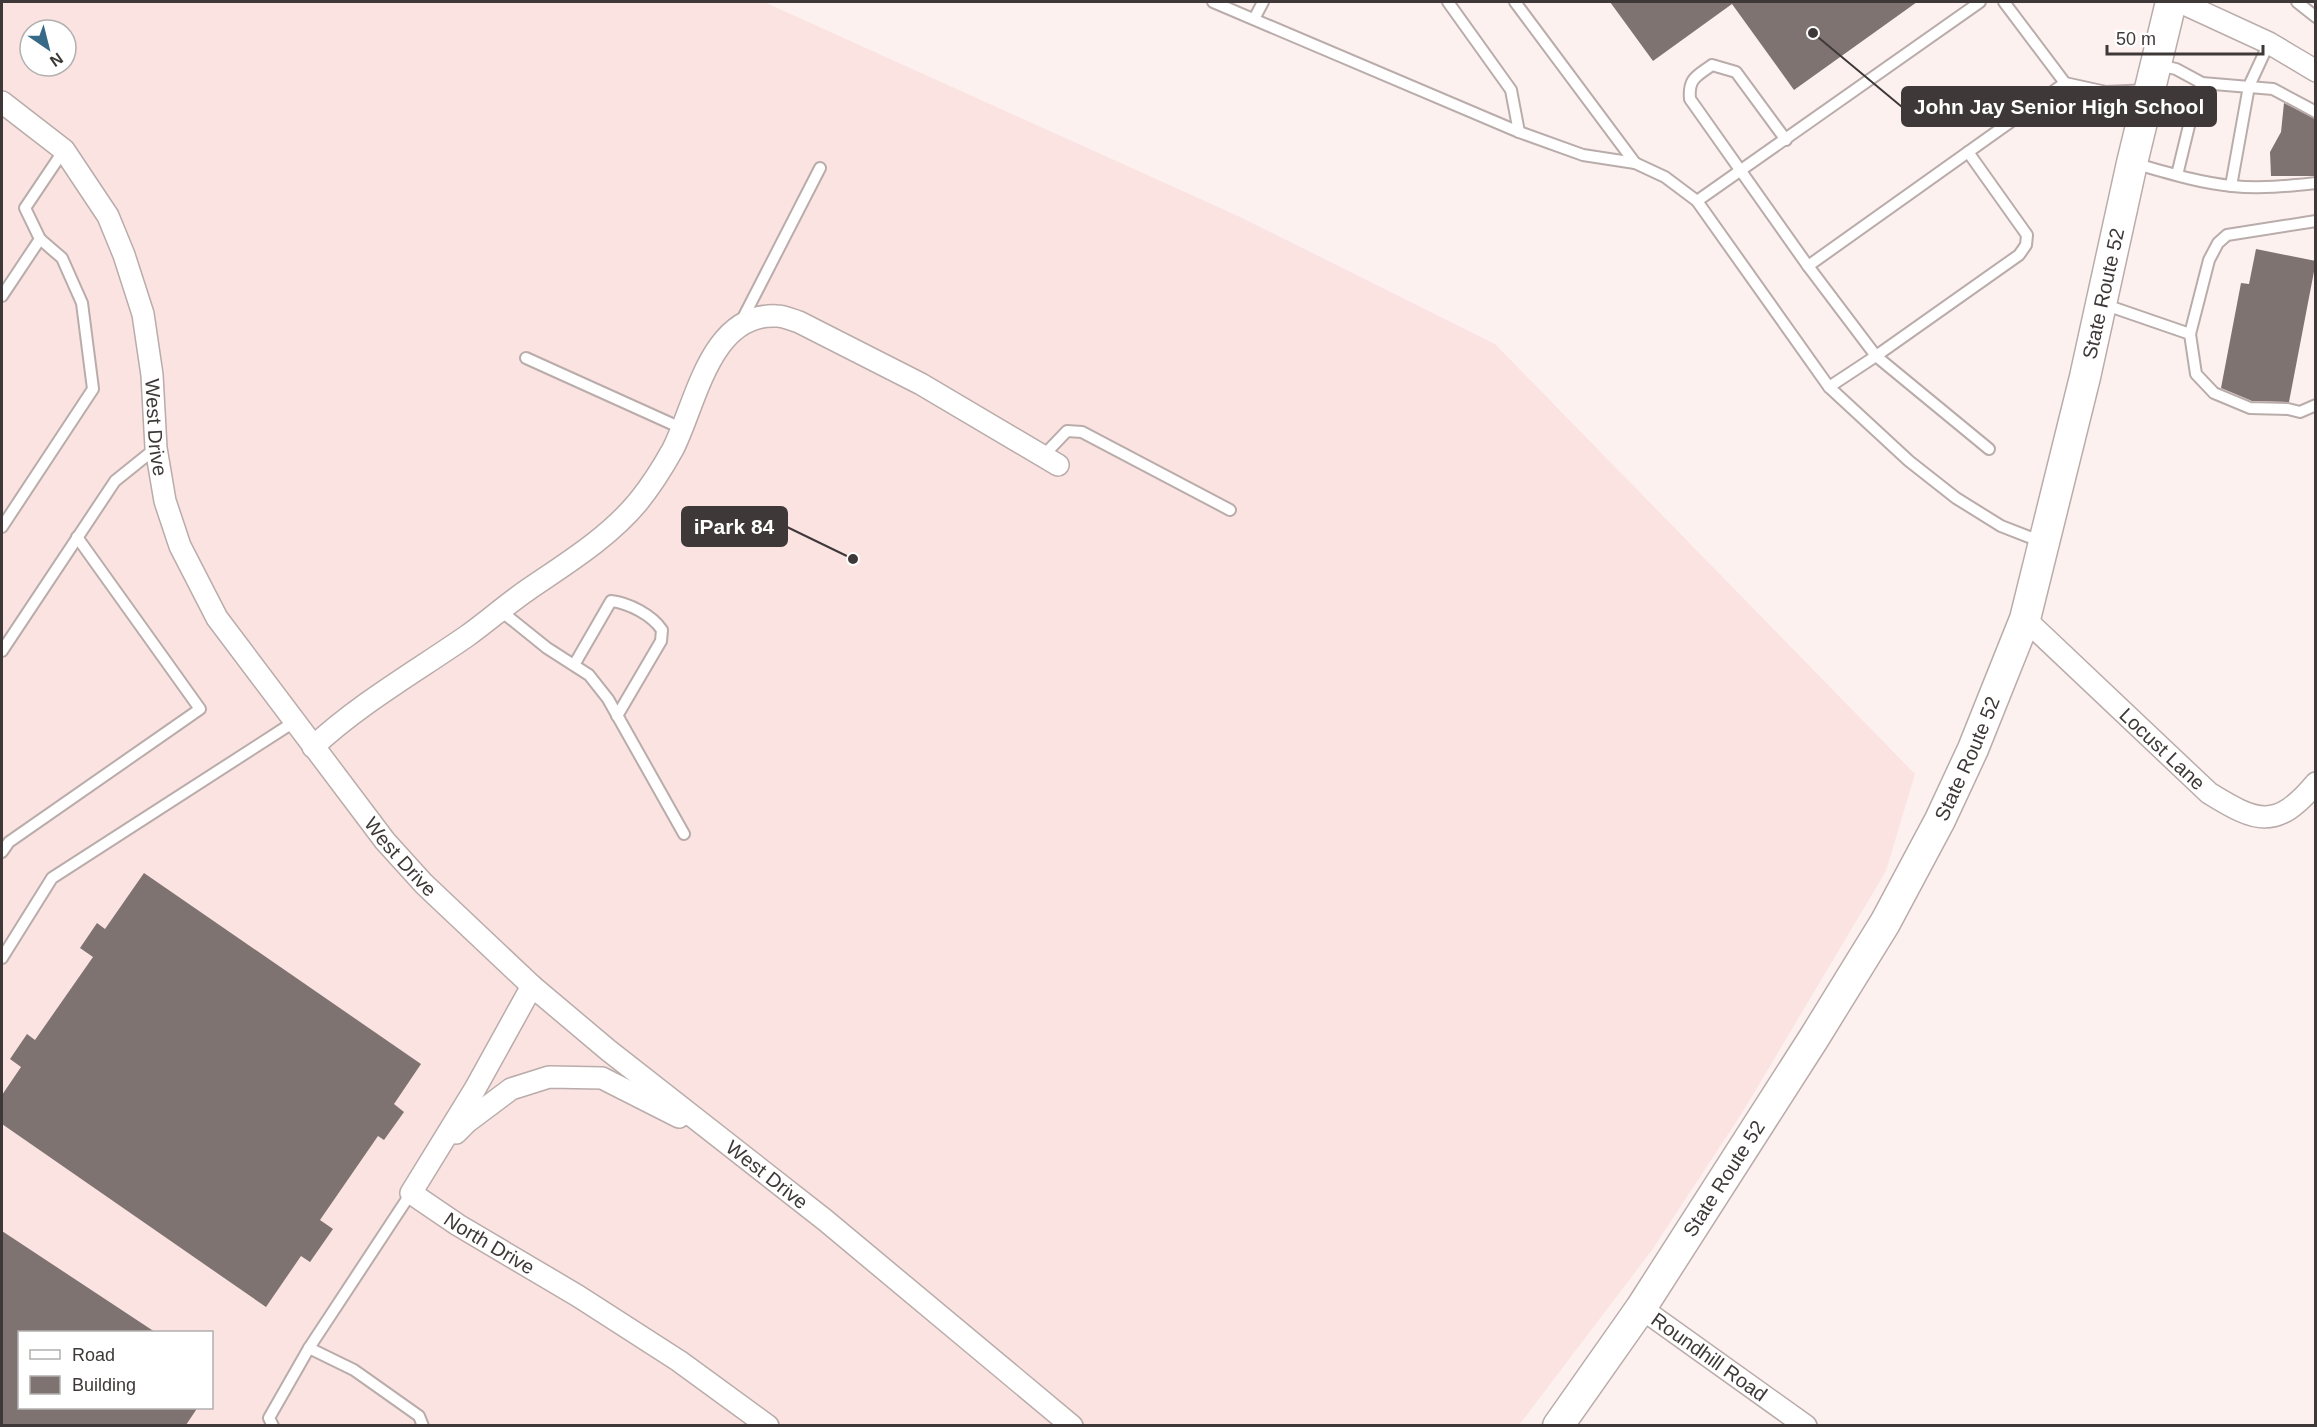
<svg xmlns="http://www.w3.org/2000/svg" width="2317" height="1427" viewBox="0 0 2317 1427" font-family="Arial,sans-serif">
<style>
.built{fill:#fae3e1;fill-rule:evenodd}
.building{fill:#7f7371}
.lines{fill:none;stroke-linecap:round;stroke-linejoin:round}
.service-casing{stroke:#b9acaa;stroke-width:14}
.minor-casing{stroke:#b9acaa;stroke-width:24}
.secondary-casing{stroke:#b9acaa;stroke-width:33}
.service{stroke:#fff;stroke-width:10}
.minor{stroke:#fff;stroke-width:21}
.secondary{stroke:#fff;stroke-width:30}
.labels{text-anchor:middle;stroke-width:6;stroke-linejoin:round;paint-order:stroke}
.street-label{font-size:20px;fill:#3e3938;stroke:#fff}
.leader{fill:none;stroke:#3e3938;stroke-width:2}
.callout-dot{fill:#3e3938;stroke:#fff;stroke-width:2}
.callout{fill:#3e3938;stroke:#3e3938;stroke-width:2}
.callout-label{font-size:21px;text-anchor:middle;font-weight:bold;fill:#fff}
</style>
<rect width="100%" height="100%" fill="#fdf1f0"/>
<path class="built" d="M2,2H764L1238,216L1495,344L1915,774L1886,871L1742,1113L1652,1250L1519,1425L2,1426ZM30,30H66V66H30ZM20,1332H212V1408H20Z"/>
<g class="building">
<path d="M1610,2H1917L1794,90L1732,4L1653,61Z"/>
<path d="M2284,103L2316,119V176H2271L2270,152L2281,132Z"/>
<path d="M2256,249L2316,261L2289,402L2252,401L2221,388L2241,283L2249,284Z"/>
<path d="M144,873L421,1064L394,1104L404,1112L384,1140L378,1136L320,1220L333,1229L310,1262L301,1256L266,1307L2,1124V1095L21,1067L10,1059L27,1034L35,1040L93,957L80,948L97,923L105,929Z"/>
<path d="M2,1231L155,1332H20V1407H198L186,1425H2Z"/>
</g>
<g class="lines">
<defs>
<g id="service">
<path d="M1213,2L1519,132L1583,155L1635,163L1665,177L1697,201L1829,387L1909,461L1956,498L2001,526L2042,542"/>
<path d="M1448,2L1511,90L1519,132"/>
<path d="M1515,2L1635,163"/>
<path d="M2004,2L2065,83L2106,92L2149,90L2195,101"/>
<path d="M2297,2L2316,17"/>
<path d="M1254,19L1263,2"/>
<path d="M2158,65L2176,69L2202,83L2273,89L2316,112"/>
<path d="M1786,140L1736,72L1712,65C1697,76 1688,78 1690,99L1808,266L1876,356L2019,255L2026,245L2027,235L1968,152"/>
<path d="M2133,163C2165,172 2199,183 2232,186C2260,189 2288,186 2316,183"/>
<path d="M2177,175L2195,101L2202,83"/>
<path d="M2231,186L2249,86L2269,43"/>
<path d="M1697,201L1980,2"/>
<path d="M2316,221L2227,235L2218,243L2209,260L2190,334L2196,374L2214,393L2250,408L2288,409L2300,412L2316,405"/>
<path d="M1808,266L2065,83"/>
<path d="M2,296L40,239L25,208L64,150"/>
<path d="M2103,304L2190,334"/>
<path d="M741,322L820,168"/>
<path d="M526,358L681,428"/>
<path d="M1829,387L1876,356L1989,449"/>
<path d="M1043,456L1067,431L1082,432L1230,510"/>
<path d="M2,527L93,389L82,303L62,258L40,239"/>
<path d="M501,611L547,648L589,675L608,699L684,834"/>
<path d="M2,651L115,481L156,448"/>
<path d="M574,665L611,601C629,603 652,615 662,630L661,641L617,716"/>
<path d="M2,852L9,842L200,709L77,537"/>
<path d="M2,958L52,878L294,722"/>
<path d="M309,1348L354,1370L419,1416L423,1426"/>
<path d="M273,1426L269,1418L309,1348L411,1193"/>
</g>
<g id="minor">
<path d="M2180,2L2269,43L2316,71"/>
<path id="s1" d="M2,102L64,150L108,216L124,255L143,314L152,375L156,448L165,501L180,546L217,618L385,841L424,884L532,986L608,1050L825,1220L1072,1426"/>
<path id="s2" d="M2025,619L2209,793C2256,822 2276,831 2316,783"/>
<path d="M313,747C359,704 415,672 467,636C488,621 507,604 529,589C567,563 608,538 638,502C651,486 663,467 673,449C696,404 710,312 777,316C784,316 792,320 799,322L921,384L1058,465"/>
<path id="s3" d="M532,986L475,1089L411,1193L458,1225L578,1296L679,1361L768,1426"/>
<path d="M456,1133L467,1122L511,1089L549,1077L602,1078L679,1117"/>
<path id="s4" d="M1641,1308L1806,1426"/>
</g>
<g id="secondary">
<path id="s5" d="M1558,1426L1641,1308L1814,1038L1885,923L1940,820L1973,749L2025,619L2085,377L2132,163L2171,2"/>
</g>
</defs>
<use href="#service" class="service-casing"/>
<use href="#minor" class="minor-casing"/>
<use href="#secondary" class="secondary-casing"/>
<use href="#service" class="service"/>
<use href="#minor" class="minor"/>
<use href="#secondary" class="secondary"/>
</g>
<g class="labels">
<g class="street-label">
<text dy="7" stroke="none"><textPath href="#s5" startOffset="1270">State Route 52</textPath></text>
<text dy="7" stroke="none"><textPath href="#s1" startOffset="376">West Drive</textPath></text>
<text dy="7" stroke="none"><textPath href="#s2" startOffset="189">Locust Lane</textPath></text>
<text dy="7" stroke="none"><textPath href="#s5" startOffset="784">State Route 52</textPath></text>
<text dy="7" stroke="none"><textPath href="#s1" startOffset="880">West Drive</textPath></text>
<text dy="7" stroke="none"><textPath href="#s1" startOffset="1366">West Drive</textPath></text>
<text dy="7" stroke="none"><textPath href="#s5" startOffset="298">State Route 52</textPath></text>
<text dy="7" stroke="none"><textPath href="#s3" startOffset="333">North Drive</textPath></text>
<text dy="7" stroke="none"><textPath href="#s4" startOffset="84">Roundhill Road</textPath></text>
</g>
</g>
<path class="leader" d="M1813 33L1902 107M853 559L787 527"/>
<g class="callout-dot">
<circle cx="1813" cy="33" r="6"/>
<circle cx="853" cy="559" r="6"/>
</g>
<g class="callout">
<rect x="1902" y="87" width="314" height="39" rx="6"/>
<rect x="682" y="507" width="105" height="39" rx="6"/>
</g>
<g class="callout-label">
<text x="2059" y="114">John Jay Senior High School</text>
<text x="734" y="534">iPark 84</text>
</g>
<rect width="2317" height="1427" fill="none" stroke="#3e3938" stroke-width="6"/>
<rect x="18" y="1331" width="195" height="78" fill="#ffffff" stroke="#b2b0af" stroke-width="1.5"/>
<rect x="30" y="1350" width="30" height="9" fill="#ffffff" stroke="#b2b0af" stroke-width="1.5"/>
<text x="72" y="1361" font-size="18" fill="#3e3938">Road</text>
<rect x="30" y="1376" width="30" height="18" fill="#7f7371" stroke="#b2b0af" stroke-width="1.5"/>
<text x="72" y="1391" font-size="18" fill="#3e3938">Building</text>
<g transform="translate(48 48) rotate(145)"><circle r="28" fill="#ffffff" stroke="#b2b0af" stroke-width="1.5"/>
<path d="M0-4.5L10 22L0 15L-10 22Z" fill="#366a87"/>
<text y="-9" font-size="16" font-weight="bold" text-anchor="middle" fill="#3e3938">N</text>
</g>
<path d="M2107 45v9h156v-9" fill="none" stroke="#3e3938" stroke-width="3"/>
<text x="2116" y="45" font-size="18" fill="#3e3938" stroke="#ffffff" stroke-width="4.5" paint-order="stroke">50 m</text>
</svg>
